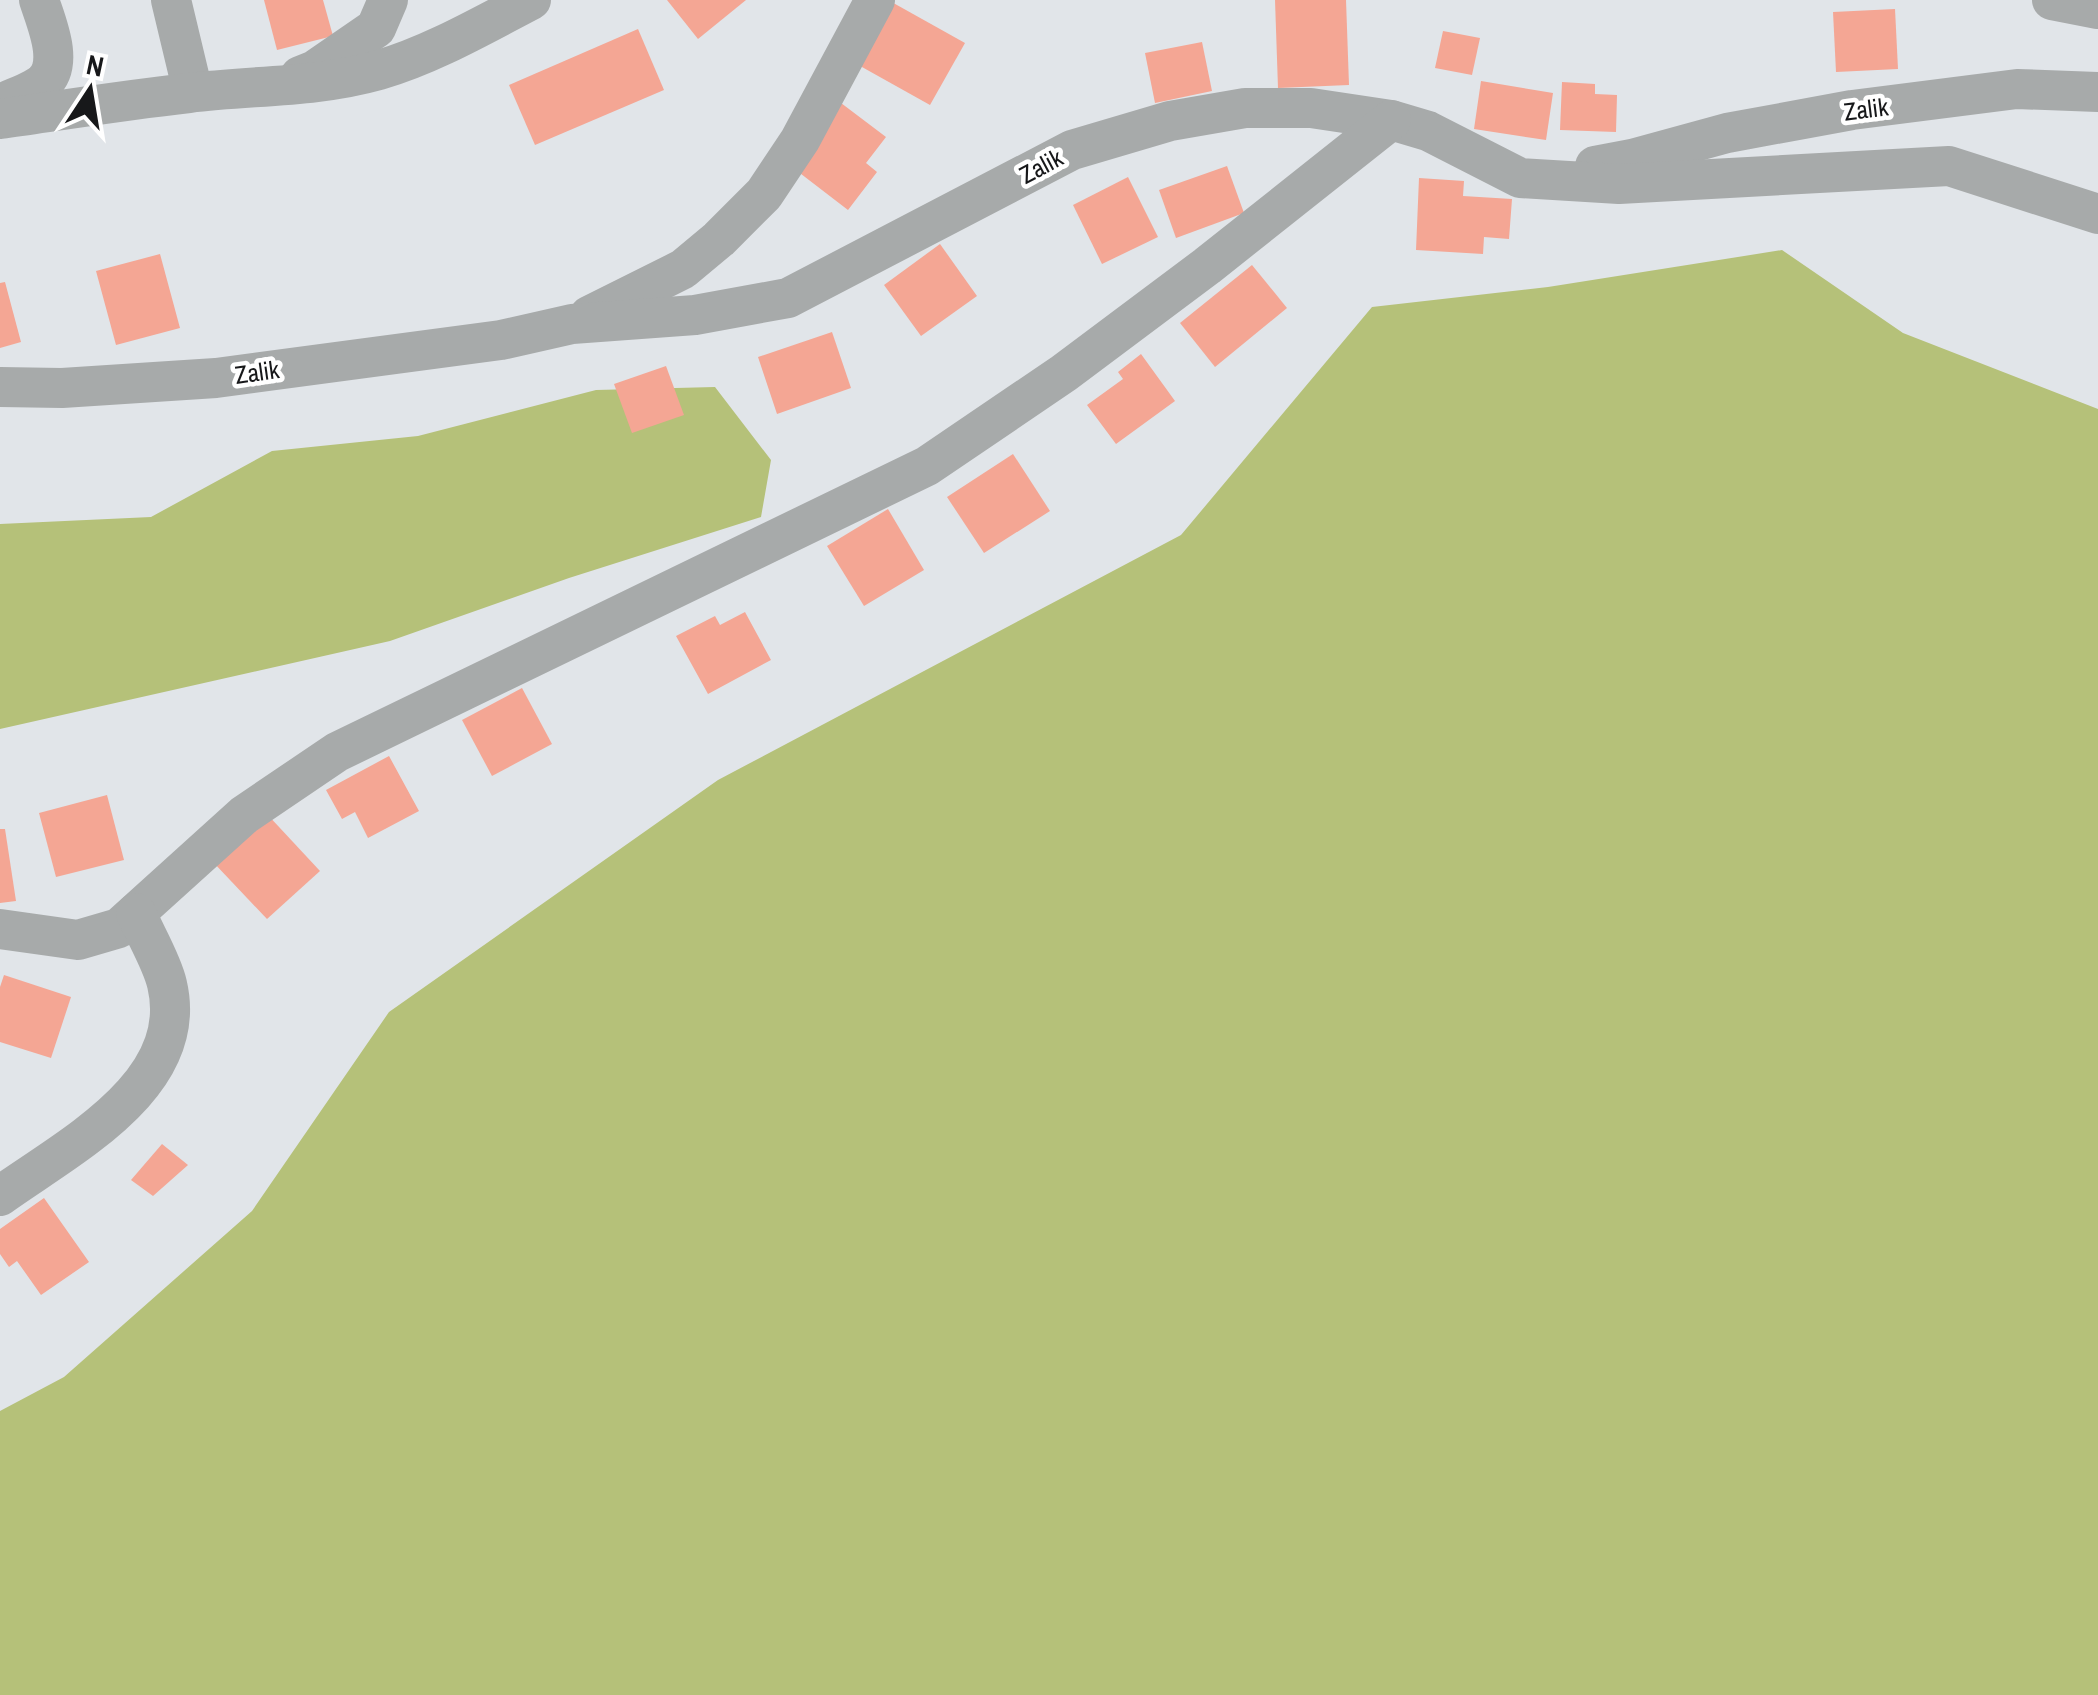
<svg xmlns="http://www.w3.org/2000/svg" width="2098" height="1695" viewBox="0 0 2098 1695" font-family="'Archivo Narrow',sans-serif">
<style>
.green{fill:#b5c179}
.building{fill:#f4a694}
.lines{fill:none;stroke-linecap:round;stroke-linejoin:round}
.minor{stroke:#a7aaaa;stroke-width:40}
.labels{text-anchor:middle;stroke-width:9;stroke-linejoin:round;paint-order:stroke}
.street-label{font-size:25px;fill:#17181a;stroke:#fff}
</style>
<rect width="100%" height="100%" fill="#e1e5e9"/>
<g class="green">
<path d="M1782,250L1903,333L2098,409V1695H0V1411L64,1377L252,1211L389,1012L718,780L1181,535L1372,307L1548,287Z"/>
<path d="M715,387L771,460L761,517L569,578L390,641L0,729V524L151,517L272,451L418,436L596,390Z"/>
</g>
<g class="building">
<path d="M264,0H323L333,36L277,50Z"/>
<path d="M667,0H746L698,39Z"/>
<path d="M888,0L965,43L930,105L853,62Z"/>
<path d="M1275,0H1346L1349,85L1278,88Z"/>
<path d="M1895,9L1898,69L1836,72L1833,12Z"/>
<path d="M638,29L664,90L535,145L509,85Z"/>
<path d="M1443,31L1480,38L1472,75L1435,68Z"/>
<path d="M1202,42L1212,91L1155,103L1145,53Z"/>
<path d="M1481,81L1553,93L1546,140L1474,129Z"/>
<path d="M1562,82L1595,84V94L1617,95L1616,132L1560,130Z"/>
<path d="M841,103L886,137L866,163L877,172L848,210L792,167Z"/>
<path d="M1227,166L1244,213L1176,238L1159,190Z"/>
<path d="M1128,177L1158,237L1102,264L1073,205Z"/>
<path d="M1419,178L1464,181L1463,196L1512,199L1509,239L1484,237L1483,254L1416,250Z"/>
<path d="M940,244L977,296L921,336L884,285Z"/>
<path d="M160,254L180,328L116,345L96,271Z"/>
<path d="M1252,265L1287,308L1215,367L1180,323Z"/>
<path d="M5,282L21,342L0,348V283Z"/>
<path d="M832,332L851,388L777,414L758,357Z"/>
<path d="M1141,354L1175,401L1116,444L1087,405L1123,379L1118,372Z"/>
<path d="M666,366L684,415L632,433L614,384Z"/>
<path d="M1013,454L1050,511L984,553L947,497Z"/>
<path d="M888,509L924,570L864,606L827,546Z"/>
<path d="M745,612L771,660L708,694L676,636L715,616L720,625Z"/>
<path d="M522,688L552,744L492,776L462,720Z"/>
<path d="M389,756L419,811L368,838L355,812L342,819L326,790Z"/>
<path d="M107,795L124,860L56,877L39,813Z"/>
<path d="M266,813L320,871L267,919L213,862Z"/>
<path d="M0,829H5L16,901L0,903Z"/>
<path d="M4,975L71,997L51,1058L0,1042V987Z"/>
<path d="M162,1144L188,1165L153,1196L131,1180Z"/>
<path d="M44,1198L89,1262L41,1295L17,1261L9,1267L0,1254V1229Z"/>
</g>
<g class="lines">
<g class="minor">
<path d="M171,0L193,92"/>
<path d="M2052,0L2098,9"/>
<path d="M300,76L315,70L376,28L388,0"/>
<path d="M0,104C13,98 32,92 43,83C65,64 46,22 39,0"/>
<path d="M0,119C63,110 126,100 189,93C254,85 315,88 379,70C431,55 483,25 531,0"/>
<path d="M1595,166L1632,159L1727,133L1852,110L2017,89L2098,92"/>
<path d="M589,316L683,269L719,239L764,194L800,140L875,0"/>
<path d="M0,387L62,388L216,378L501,340L572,324L695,315L788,298L1072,150L1170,121L1245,108H1311L1391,120L1428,131L1520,178L1619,184L1949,166L2098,214"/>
<path d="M0,929L78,940L119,928L244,815L337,752L927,466L1064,373L1207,266L1391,120"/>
<path d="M0,1196C68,1147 191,1085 167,984C162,962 145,934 136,913"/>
</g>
</g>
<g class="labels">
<g class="street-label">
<text transform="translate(1866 109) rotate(-7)" y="9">Zalik</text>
<text transform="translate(1041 166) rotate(-28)" y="9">Zalik</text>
<text transform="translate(257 372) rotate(-8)" y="9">Zalik</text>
</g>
</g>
<g transform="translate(90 90) rotate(12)" stroke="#ffffff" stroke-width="8" paint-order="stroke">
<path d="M0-8L18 38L0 25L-18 38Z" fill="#17181a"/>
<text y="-15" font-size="28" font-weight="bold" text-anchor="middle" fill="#17181a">N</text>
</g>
</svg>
